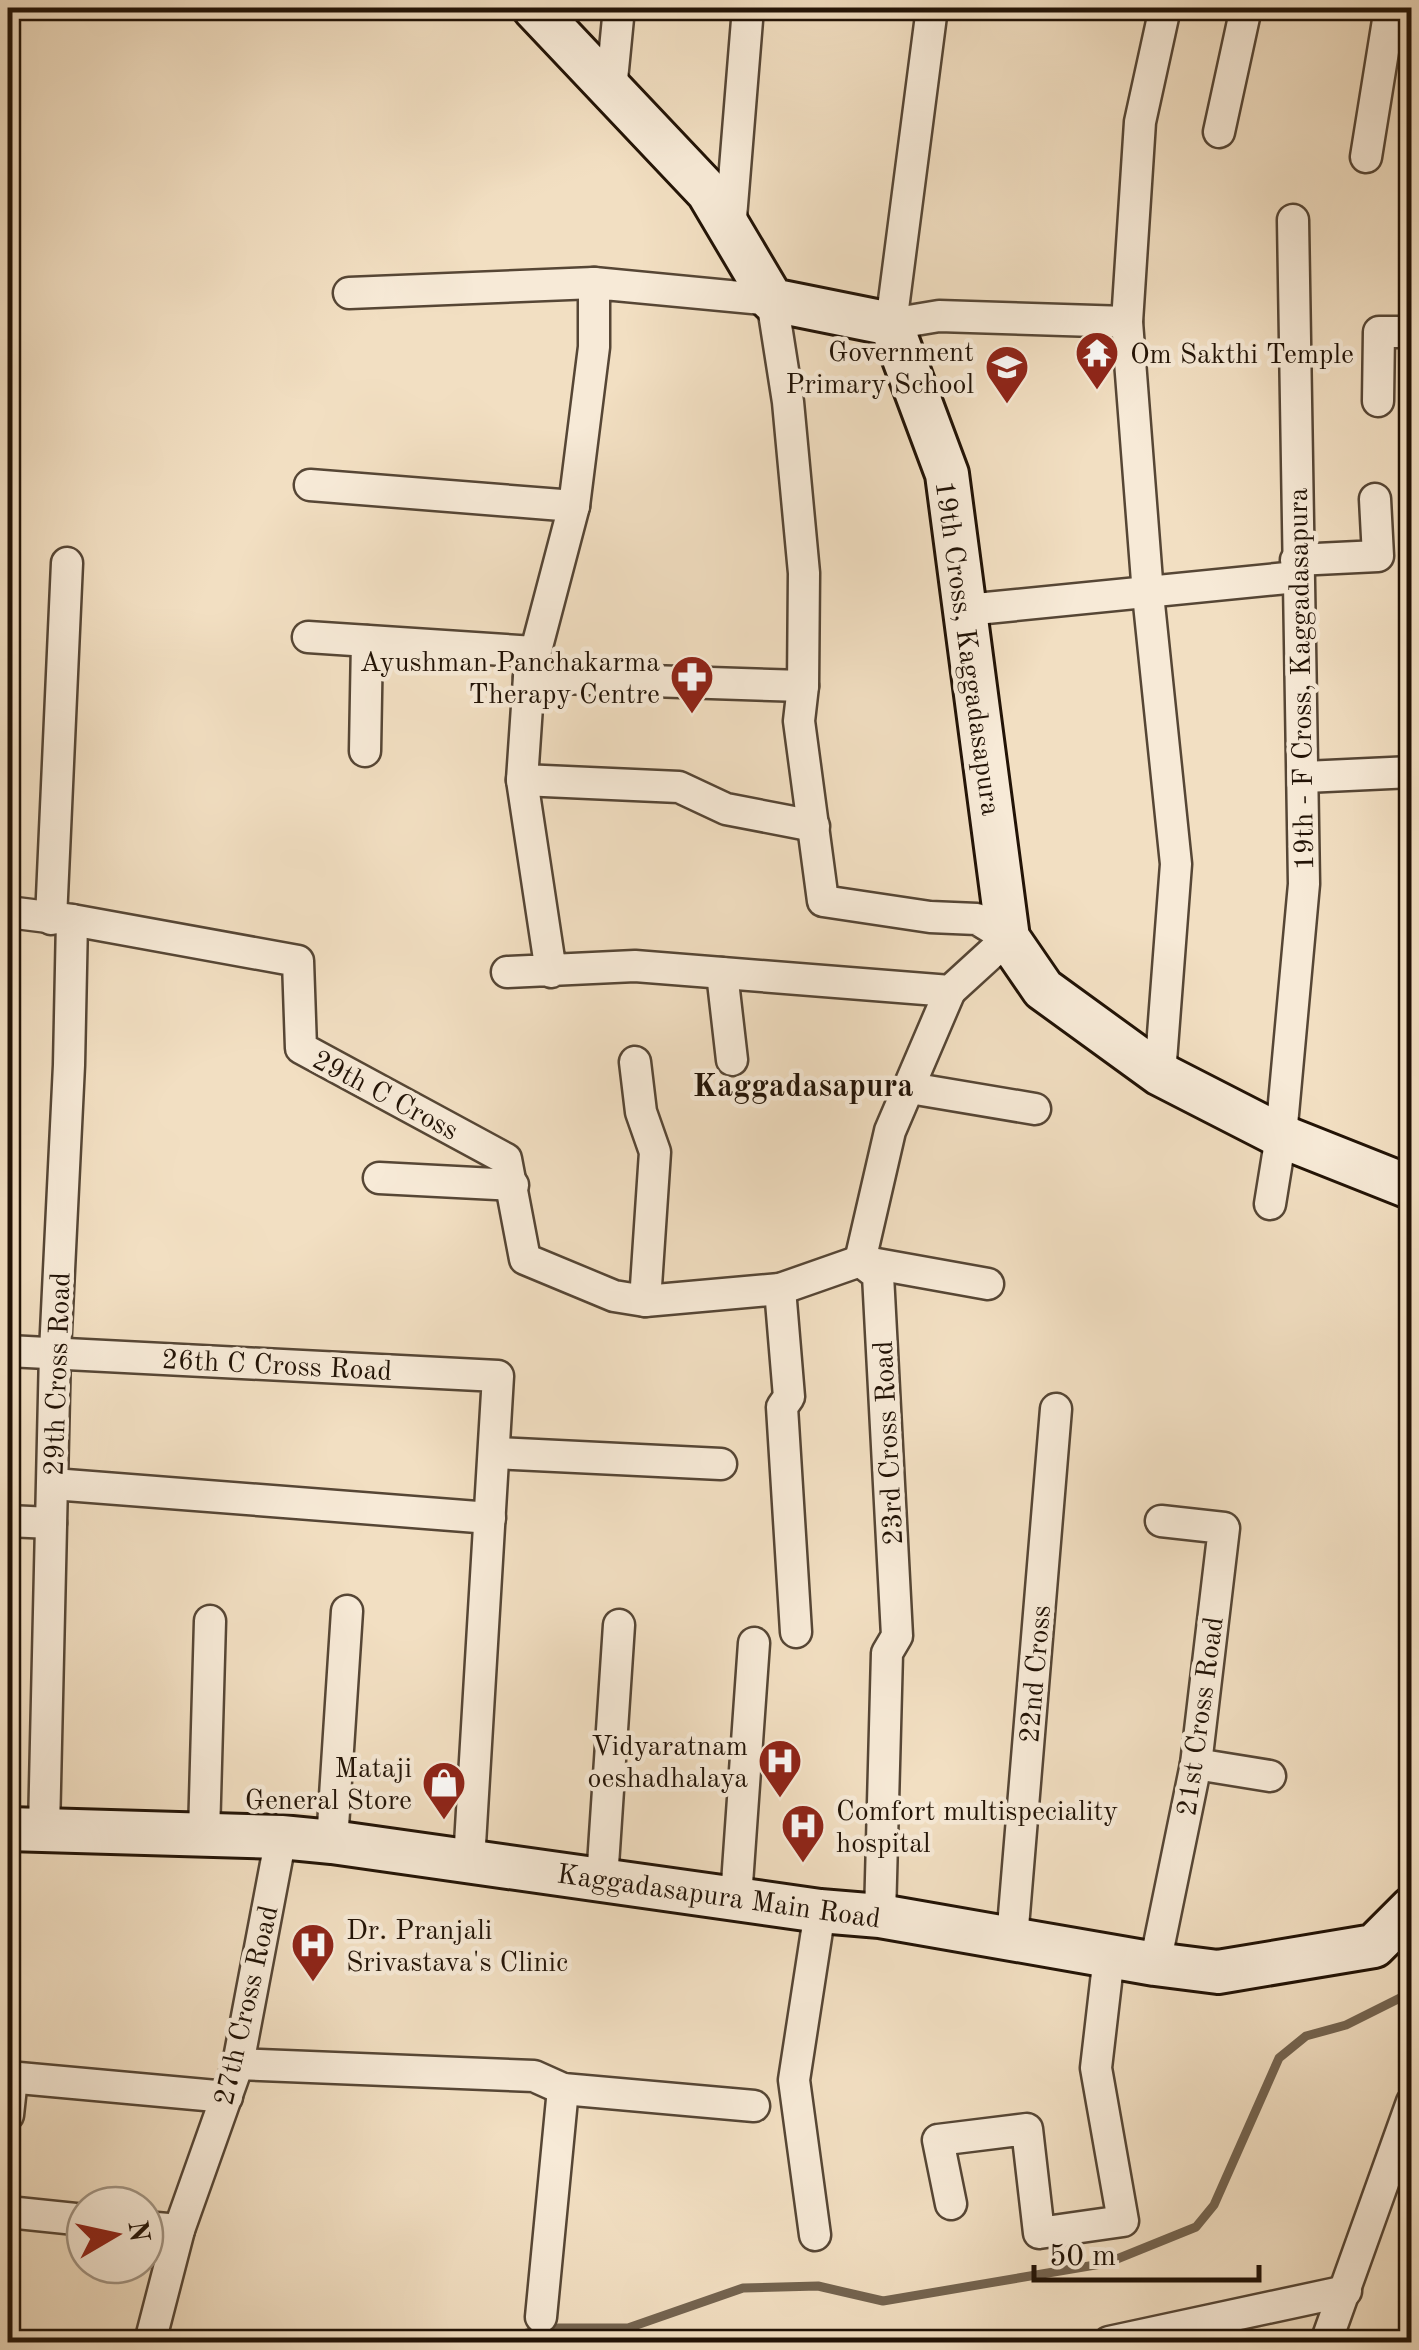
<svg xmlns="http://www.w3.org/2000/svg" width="1419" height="2350" viewBox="0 0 1419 2350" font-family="'Old Standard TT',serif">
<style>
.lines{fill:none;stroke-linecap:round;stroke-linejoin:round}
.stream{stroke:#746450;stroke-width:9}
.street-casing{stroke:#564635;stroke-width:35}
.secondary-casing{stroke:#221306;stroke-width:48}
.street{stroke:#f7ead7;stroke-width:30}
.secondary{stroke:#f7ead7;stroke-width:42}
.labels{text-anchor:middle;stroke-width:9;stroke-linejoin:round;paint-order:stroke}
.poi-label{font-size:28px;fill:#221306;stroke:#f7ead7;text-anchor:end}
.street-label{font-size:28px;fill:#221306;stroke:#f7ead7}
.quarter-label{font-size:32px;font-weight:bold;fill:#221306;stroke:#f7ead7}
</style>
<rect width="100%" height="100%" fill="#f2dfc2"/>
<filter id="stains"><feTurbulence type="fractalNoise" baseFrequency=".002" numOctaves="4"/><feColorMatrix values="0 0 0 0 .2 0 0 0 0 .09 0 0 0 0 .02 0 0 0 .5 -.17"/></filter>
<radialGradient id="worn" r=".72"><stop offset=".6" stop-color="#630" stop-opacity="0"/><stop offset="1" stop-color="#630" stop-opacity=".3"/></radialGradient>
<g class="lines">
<path class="stream" d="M492,2342L546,2328H628L743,2288L818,2286L883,2301L1107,2263L1196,2227L1214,2205L1279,2058L1306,2036L1346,2025L1412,1992"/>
<defs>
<g id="street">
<path d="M932,8L891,324L939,316L1127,322"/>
<path d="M611,90L619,8"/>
<path d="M1219,132L1246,8"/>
<path d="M1366,157L1390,8"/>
<path d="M730,230L748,8"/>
<path d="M349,293L594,283"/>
<path d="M1378,401L1379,332H1412"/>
<path d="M310,485L574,506"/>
<path d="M1296,560L1378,556L1375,499"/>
<path d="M966,610L1297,577"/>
<path d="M308,637L534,652"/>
<path d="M529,677L803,686"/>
<path d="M365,751L367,641"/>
<path d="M1305,777L1412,772"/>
<path d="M522,780L679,787L726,809L814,826"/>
<path d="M8,912L72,920L298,961L301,1048L506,1159L525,1259L614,1296L645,1301L780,1289L860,1261L988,1284"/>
<path d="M51,919L67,563"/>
<path d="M507,972L635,966L950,991L1008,938L977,919L930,917L823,901L799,721L803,686L804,573L788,402L772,300L594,283V347L574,506L529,677L522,780L551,972"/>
<path d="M722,973L732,1060"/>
<path d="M635,1062L641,1112L655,1152L645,1301"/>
<path d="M1160,1074L1176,864L1148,594L1127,322L1140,122L1165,8"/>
<path d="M910,1088L1035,1109"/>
<path d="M379,1178L513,1185"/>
<path d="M1270,1204L1281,1136L1304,884L1293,220"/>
<path d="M780,1289L789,1397L782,1407L796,1632"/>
<path d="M8,1351L498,1376L469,1861"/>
<path d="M495,1453L721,1464"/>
<path d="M53,1484L490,1518"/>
<path d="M8,1521L51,1523"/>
<path d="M1196,1764L1270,1776"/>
<path d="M44,1829L55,1352L69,1065L72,920"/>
<path d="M204,1834L210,1621"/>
<path d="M332,1842L347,1611"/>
<path d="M602,1880L619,1625"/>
<path d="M736,1898L754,1643"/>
<path d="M880,1916L887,1653L897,1636L878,1275L860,1261L890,1131L950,991"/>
<path d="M1012,1939L1056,1409"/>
<path d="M1155,1964L1196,1764L1224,1528L1161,1521"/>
<path d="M238,2064L534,2076L563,2089L754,2106"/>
<path d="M8,2077L227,2097"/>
<path d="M8,2115L12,2078"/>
<path d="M951,2204L938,2140L1027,2129L1039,2233L1123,2221L1096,2068L1109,1956"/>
<path d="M8,2212L85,2220"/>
<path d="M145,2227L179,2230"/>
<path d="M815,2235L794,2080L820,1911"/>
<path d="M541,2317L563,2089"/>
<path d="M150,2342L179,2230L238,2064L281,1837"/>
<path d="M1109,2342L1346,2291"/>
<path d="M1326,2342L1412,2102"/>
</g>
<g id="secondary">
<path d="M534,8L708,192L772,300L891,324L947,474L1008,938L1043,989L1160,1074L1281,1136L1412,1188"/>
<path d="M8,1829L281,1837L332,1842L820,1911L880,1916L1155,1964L1218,1972L1374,1946L1412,1908"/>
</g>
</defs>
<use href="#street" class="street-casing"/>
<use href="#secondary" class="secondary-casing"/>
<use href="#street" class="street"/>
<use href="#secondary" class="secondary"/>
</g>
<defs>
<symbol id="temple-pin" viewBox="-11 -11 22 30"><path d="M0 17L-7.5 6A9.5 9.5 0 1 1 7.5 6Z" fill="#8f2418" stroke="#f7ead7"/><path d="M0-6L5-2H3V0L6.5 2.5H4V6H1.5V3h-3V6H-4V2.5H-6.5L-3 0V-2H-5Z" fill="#fff"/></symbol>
<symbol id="school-pin" viewBox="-11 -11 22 30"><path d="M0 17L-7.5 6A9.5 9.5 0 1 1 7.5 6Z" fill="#8f2418" stroke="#f7ead7"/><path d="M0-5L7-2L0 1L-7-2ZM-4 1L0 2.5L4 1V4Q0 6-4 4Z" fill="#fff"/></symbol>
<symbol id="pharmacy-pin" viewBox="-11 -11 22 30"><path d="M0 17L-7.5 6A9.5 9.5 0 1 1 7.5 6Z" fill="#8f2418" stroke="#f7ead7"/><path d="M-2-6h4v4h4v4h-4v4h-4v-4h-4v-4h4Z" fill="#fff"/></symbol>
<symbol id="hospital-pin" viewBox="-11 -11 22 30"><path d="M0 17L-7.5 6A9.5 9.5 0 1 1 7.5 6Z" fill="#8f2418" stroke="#f7ead7"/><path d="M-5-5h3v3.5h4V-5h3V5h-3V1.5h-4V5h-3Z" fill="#fff"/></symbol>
<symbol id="shop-pin" viewBox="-11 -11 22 30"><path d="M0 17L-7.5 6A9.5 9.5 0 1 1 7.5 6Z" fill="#8f2418" stroke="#f7ead7"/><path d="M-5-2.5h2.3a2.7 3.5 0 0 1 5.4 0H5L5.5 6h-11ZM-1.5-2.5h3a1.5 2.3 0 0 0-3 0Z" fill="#fff"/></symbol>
</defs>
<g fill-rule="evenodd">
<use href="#temple-pin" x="1072" y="328" width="50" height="68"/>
<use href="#school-pin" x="982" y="342" width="50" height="68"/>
<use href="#pharmacy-pin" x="667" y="652" width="50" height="68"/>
<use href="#hospital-pin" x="755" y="1736" width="50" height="68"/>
<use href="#shop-pin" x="419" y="1758" width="50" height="68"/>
<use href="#hospital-pin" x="778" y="1801" width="50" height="68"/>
<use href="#hospital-pin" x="288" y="1920" width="50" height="68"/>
</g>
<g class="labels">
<g class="poi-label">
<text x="974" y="361">Government<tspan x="974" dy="32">Primary School</tspan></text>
<text x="1130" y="363" text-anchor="start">Om Sakthi Temple</text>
<text x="660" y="671">Ayushman Panchakarma<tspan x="660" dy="32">Therapy Centre</tspan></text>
<text x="748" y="1755">Vidyaratnam<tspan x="748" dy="32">oeshadhalaya</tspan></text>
<text x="412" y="1777">Mataji<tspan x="412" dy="32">General Store</tspan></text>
<text x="836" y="1820" text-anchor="start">Comfort multispeciality<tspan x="836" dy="32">hospital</tspan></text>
<text x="346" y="1939" text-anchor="start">Dr. Pranjali<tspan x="346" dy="32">Srivastava's Clinic</tspan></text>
</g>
<g class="street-label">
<text transform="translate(969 648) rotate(82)" y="10">19th Cross, Kaggadasapura</text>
<text transform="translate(1300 679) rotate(-91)" y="10">19th - F Cross, Kaggadasapura</text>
<text transform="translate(386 1094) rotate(28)" y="10">29th C Cross</text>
<text transform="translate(277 1364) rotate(3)" y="10">26th C Cross Road</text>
<text transform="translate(56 1374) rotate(-88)" y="10">29th Cross Road</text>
<text transform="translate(887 1443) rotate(-93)" y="10">23rd Cross Road</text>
<text transform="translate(1034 1674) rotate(-85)" y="10">22nd Cross</text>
<text transform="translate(1199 1716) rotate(-82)" y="10">21st Cross Road</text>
<text transform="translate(719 1895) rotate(8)" y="10">Kaggadasapura Main Road</text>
<text transform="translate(245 2005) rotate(-77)" y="10">27th Cross Road</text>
</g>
<g class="quarter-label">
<text x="803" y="1096">Kaggadasapura</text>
</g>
</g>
<rect width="1419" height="2350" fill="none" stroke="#f2dfc2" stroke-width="40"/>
<rect x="10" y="10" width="1399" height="2330" fill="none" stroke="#221306" stroke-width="5"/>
<rect x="20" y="20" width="1379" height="2310" fill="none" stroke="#221306" stroke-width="2.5"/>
<g transform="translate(115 2235) rotate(81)"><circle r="48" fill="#f7ead7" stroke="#a29483" stroke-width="2.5"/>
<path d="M0-8L18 38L0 25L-18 38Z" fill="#8f2418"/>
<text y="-15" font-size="28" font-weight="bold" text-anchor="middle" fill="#221306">N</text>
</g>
<path d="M1034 2265v15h225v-15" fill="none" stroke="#221306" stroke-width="5"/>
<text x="1049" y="2265" font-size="30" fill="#221306" stroke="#f7ead7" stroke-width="8" paint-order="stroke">50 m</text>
<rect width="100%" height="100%" filter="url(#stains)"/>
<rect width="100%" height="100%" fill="url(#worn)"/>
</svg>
